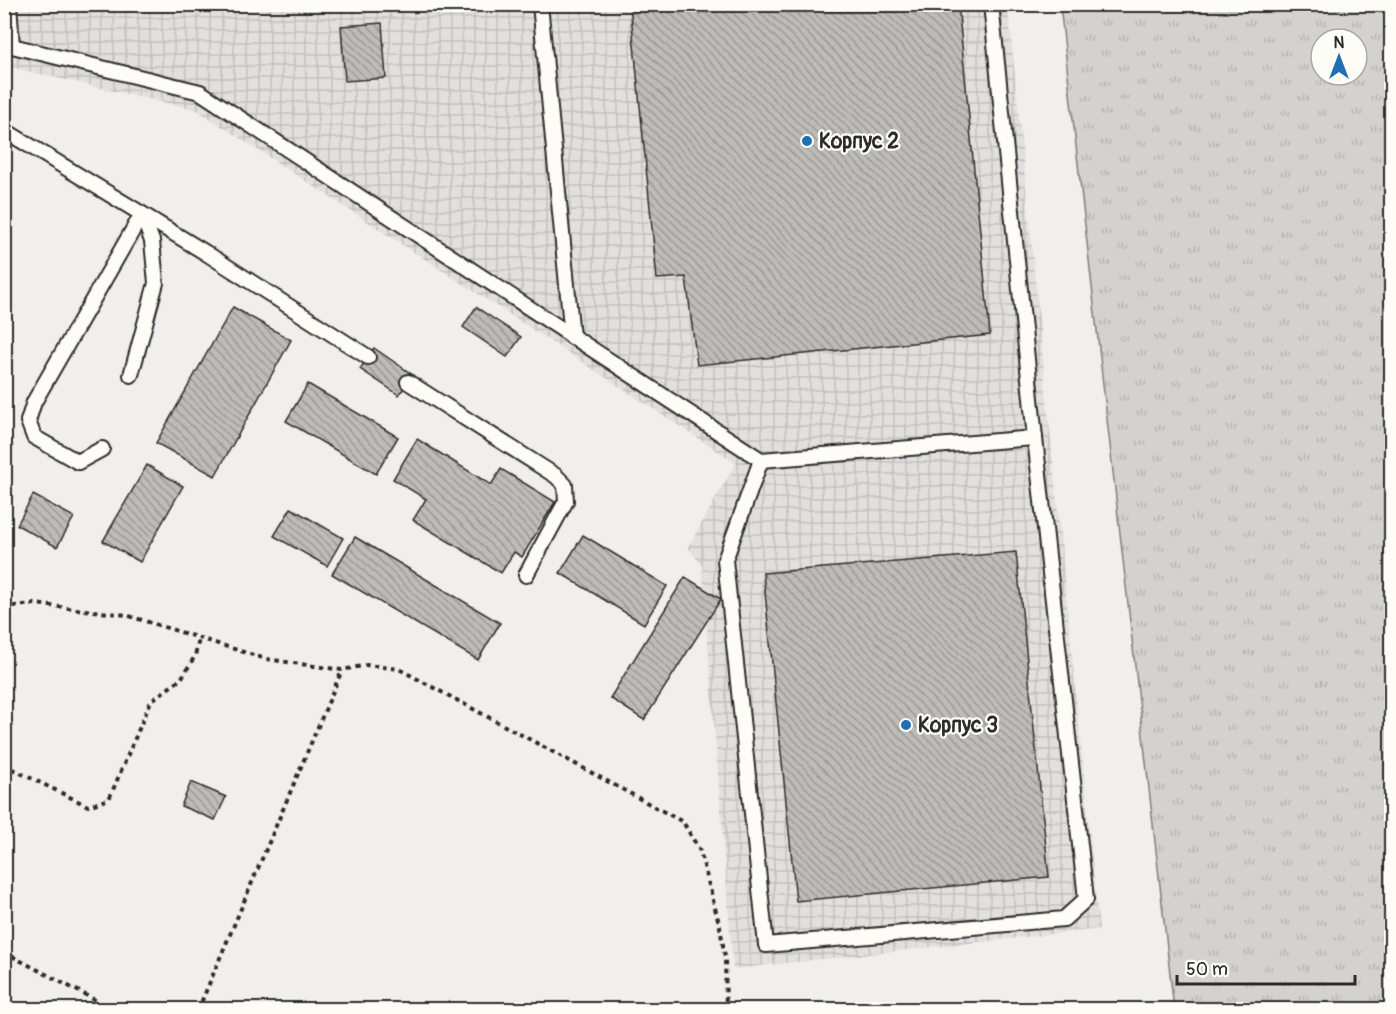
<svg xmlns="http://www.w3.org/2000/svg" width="1396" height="1014" viewBox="0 0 1396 1014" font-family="Pangolin,sans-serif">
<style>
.industrial{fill:url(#industrial-grid)}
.grass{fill:url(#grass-tufts);stroke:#7f7e7d;stroke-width:1.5;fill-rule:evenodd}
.building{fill:url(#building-back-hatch);stroke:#2b2b2b;stroke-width:1.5}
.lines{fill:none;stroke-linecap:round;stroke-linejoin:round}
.service-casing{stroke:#2b2b2b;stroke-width:18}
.path{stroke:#2b2b2b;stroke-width:4;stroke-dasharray:4.5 4.5;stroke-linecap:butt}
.service{stroke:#fdfcf7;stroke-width:14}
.poi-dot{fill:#1f6fb2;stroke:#fdfcf7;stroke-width:2}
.labels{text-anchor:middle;stroke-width:4.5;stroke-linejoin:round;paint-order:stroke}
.poi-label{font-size:21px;font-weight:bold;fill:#2b2b2b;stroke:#fdfcf7;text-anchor:start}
</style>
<defs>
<pattern id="industrial-grid" width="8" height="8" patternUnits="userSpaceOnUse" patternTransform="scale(1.5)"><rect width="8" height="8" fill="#e1e0dc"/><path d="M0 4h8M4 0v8" fill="none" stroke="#c1c0bd"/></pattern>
<pattern id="grass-tufts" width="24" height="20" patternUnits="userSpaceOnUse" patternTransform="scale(1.5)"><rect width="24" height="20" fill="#d3d2cf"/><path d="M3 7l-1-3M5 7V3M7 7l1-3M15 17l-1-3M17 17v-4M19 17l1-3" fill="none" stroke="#b5b4b2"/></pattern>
<pattern id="building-back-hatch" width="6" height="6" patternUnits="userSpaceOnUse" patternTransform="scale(1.5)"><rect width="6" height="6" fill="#bdbcb8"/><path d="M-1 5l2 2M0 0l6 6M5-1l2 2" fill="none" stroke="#9a9996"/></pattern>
</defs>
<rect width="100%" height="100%" fill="#f0efeb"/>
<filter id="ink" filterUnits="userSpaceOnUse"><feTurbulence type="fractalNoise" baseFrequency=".0167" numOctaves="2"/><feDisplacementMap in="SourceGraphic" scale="12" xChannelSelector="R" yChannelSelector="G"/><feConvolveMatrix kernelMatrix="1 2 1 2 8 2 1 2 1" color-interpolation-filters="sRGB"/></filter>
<g filter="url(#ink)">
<path class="industrial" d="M5,5H1008L1099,929L733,969L702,566L688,547L736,463L197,110L5,66Z"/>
<path class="grass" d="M1060,5H1391V1009H1174ZM1321,39H1357V75H1321Z"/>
<g class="building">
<path d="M630,4H958L990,335L697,365L686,277L657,279Z"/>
<path d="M382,23L386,78L345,81L341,26Z"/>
<path d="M233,307L291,340L215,476L156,443Z"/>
<path d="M476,307L521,337L507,357L463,327Z"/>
<path d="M374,348L413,375L399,395L360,369Z"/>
<path d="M308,384L398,437L376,474L286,421Z"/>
<path d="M417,439L491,485L501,469L555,502L522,557L514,552L501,573L413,520L426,499L393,479Z"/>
<path d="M147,465L183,486L140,562L103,541Z"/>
<path d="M33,495L74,517L57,547L17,525Z"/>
<path d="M291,508L343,538L327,566L274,536Z"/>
<path d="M583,535L667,586L644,624L560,573Z"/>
<path d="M355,537L500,623L478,660L332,574Z"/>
<path d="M1016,552L1049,877L796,901L763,573Z"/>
<path d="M685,577L721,599L644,720L610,698Z"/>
<path d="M191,782L226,797L215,820L181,806Z"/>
</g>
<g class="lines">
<defs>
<g id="service">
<path d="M9,4L12,46"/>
<path d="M540,4L572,337"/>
<path d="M4,44L200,92L761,460L725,560L766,945L1064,919L1086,899L1035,438L991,4"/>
<path d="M4,130L206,253L368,357"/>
<path d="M131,375L156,283L152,241L142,214"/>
<path d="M408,382L556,476L565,485L566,501L526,575"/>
<path d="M102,449L78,462L34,437L28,421L34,402L142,214"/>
<path d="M761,460L1035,438"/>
</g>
</defs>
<use href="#service" class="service-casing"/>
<g class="path">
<path d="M4,607L35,604L126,615L266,659L342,670L367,665L399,669L683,822L700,851L720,927L725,957L726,1010"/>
<path d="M4,765L88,806L109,799L151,701L181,679L195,656L199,639"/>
<path d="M4,952L114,1010"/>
<path d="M198,1010L342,670"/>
</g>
<use href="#service" class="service"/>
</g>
</g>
<g class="poi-dot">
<circle cx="807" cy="141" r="6"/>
<circle cx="906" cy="725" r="6"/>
</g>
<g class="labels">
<g class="poi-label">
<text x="819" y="148">Корпус 2</text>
<text x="918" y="732">Корпус 3</text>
</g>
</g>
<rect width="1396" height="1014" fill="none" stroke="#fdfcf7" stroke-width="24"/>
<rect x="12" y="12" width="1372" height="990" fill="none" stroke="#2b2b2b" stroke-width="2" filter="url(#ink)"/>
<g transform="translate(1339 57)"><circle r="28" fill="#fdfcf7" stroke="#a9a8a5" stroke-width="1.5"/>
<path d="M0-4.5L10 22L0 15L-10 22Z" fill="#1f6fb2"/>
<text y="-9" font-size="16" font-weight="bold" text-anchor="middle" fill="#2b2b2b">N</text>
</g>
<path d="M1177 975v9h178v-9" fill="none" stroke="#2b2b2b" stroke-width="3"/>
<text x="1186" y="975" font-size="18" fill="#2b2b2b" stroke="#fdfcf7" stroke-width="4.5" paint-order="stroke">50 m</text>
</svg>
